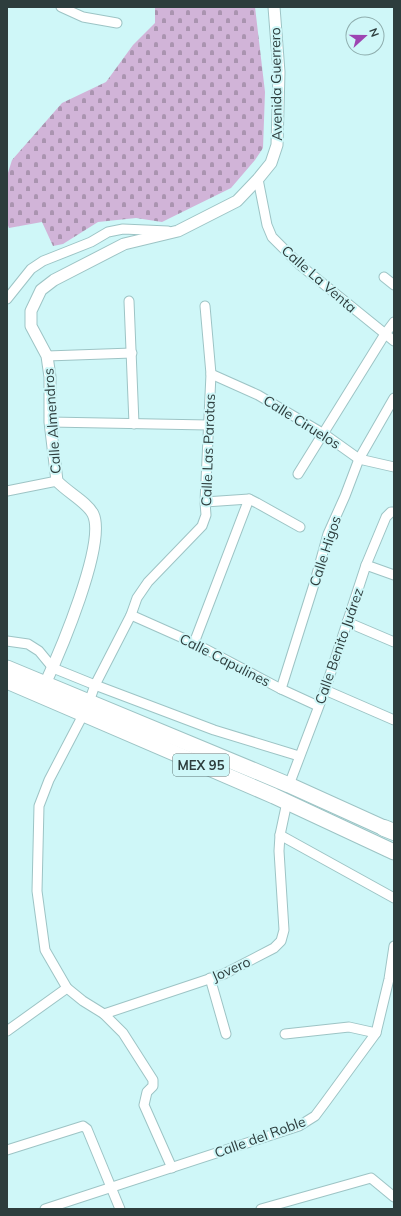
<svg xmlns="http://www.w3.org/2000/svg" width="401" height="1216" viewBox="0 0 401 1216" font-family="Mulish,sans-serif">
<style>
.cemetery{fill:url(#cemetery-stones)}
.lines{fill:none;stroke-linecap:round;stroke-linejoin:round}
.minor-casing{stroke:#9dc4c5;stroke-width:11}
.tertiary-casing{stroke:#9dc4c5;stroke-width:13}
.trunk-casing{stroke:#9dc4c5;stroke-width:17}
.motorway-casing{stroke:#9dc4c5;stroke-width:18}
.minor{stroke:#fff;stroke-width:9}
.tertiary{stroke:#fff;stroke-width:11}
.trunk{stroke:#fff;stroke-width:15}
.motorway{stroke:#fff;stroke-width:16}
.labels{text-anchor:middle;stroke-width:4;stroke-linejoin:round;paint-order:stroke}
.shield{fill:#cff7f8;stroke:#5e7575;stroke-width:1}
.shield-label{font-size:13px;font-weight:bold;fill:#2d3d3d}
.street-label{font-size:14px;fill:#2d3d3d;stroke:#cff7f8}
</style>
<defs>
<pattern id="cemetery-stones" width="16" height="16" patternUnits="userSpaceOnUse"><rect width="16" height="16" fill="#d1b4d8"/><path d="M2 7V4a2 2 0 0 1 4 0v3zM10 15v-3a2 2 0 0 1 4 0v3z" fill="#aa94b0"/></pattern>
</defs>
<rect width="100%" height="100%" fill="#cff7f8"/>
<path class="cemetery" d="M155,7H255L265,92L263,148L255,160L231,188L162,222L136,218L98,222L63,244L53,246L42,222L9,228L7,223V176L12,160L62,103L106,82L133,45L155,23Z"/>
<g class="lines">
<defs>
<g id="minor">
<path d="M61,7L83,17L117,23"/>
<path d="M258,179L267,225L272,237L300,265L394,341"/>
<path d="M384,277L394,285"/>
<path d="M7,299L31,269L43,261L91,242L108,232L123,229L168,231"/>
<path d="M129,301L134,424"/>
<path d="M47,356L132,353"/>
<path d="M211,374L258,395L324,434L359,459L394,467"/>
<path d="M50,422L208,425"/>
<path d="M298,474L385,334L394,322"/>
<path d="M7,491L57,481"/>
<path d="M205,502L249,499L257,503L300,527"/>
<path d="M366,565L394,575"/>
<path d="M131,615L194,643L281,689L318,706"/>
<path d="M347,622L394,642"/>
<path d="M7,641L28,644L39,651L53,668L95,685L214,730L299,756"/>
<path d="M194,643L249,499"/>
<path d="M281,689L315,581L328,534L345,496L359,459L394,398"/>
<path d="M325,690L394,720"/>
<path d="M89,702L95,685L131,615L137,598L148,582L202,526L206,515L205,502L211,374L205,306"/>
<path d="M83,715L49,780L39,806L37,891L45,950L67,988L83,1001L104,1014L123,1033L153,1080V1086L147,1092L144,1105L172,1168"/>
<path d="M289,785L325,690L366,565L386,517L391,512H394"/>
<path d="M280,835L394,898"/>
<path d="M210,978L226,1034"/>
<path d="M104,1014L224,974L274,948L281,941L284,930L279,851L280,835L287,802"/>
<path d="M7,1031L67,988"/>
<path d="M285,1034L349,1027L376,1033"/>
<path d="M7,1150L83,1126L87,1129L120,1209"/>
<path d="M45,1209L299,1126L315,1116L324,1104L376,1033L389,979L394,946"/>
<path d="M261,1209L371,1178L394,1197"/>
</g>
<path id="tertiary" d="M45,684C59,654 107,543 93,514C87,502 67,492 57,481L50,422V377L47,356L31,326V311L41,290L54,280L124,244L178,231L237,201L258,179L271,163L277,145L279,72L274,7"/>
<g id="trunk">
<path d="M7,668L289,785L384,828"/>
<path d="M7,681L274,796L394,852"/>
</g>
<path id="motorway" d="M384,828L394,832"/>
</defs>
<use href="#minor" class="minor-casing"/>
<use href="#tertiary" class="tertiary-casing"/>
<use href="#trunk" class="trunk-casing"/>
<use href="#motorway" class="motorway-casing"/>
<use href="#minor" class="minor"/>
<use href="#tertiary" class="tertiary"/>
<use href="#trunk" class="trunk"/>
<use href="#motorway" class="motorway"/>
</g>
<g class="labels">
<rect class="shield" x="173" y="754" width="56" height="22" rx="3"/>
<g class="shield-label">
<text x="201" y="770">MEX 95</text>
</g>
<g class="street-label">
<text transform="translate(276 84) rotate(-91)" y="5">Avenida Guerrero</text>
<text transform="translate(319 279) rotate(41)" y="5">Calle La Venta</text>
<text transform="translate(52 421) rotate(-94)" y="5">Calle Almendros</text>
<text transform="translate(302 422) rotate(32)" y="5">Calle Ciruelos</text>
<text transform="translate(208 450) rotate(-88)" y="5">Calle Las Parotas</text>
<text transform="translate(325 551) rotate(-72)" y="5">Calle Higos</text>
<text transform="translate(339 646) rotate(-71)" y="5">Calle Benito Juárez</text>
<text transform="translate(225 660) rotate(27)" y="5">Calle Capulines</text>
<text transform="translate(231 969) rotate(-24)" y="5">Jovero</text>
<text transform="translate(260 1137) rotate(-20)" y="5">Calle del Roble</text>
</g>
</g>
<rect width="401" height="1216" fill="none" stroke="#2d3d3d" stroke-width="16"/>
<g transform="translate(365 36) rotate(69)"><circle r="19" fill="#cff7f8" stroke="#8eadad"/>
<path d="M0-3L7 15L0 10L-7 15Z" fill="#9d45b2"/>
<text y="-6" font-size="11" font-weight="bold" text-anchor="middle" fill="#2d3d3d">N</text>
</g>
</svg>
